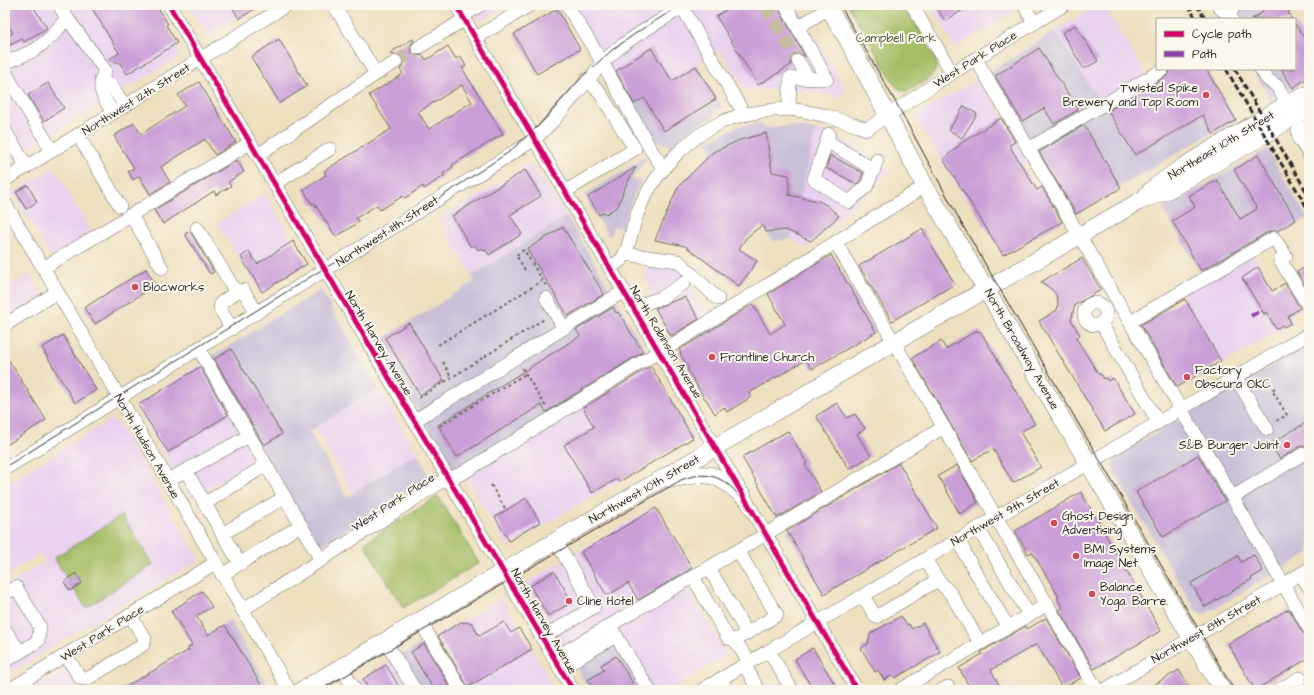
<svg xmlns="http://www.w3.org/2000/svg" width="1314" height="695" viewBox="0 0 1314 695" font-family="'Architects Daughter',sans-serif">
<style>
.built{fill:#e8d2ee}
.industrial{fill:#c9bfd7}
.green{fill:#a4be65;stroke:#687448}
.building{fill:#ca9ed7;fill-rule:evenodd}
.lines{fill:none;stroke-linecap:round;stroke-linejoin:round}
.minor-tunnel{stroke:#c6bca1;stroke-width:13;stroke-dasharray:13 6;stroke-linecap:butt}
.minor-casing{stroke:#6f6a5f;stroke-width:14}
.major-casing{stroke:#6f6a5f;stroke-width:18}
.path{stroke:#6f6a5f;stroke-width:2;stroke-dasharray:3 3;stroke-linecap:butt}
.minor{stroke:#fff;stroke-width:13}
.major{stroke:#fff;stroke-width:17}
.tram{stroke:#2b2b2b;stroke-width:1}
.rail{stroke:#2b2b2b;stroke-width:3;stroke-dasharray:6 3;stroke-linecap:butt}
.quiet{stroke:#8e44ad;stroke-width:4;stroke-dasharray:8 4;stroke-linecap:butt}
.cycleway-casing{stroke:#fbf7ec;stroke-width:8}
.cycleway{stroke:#d6006c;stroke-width:5}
.poi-dot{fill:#d1495b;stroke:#fbf7ec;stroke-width:1.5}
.labels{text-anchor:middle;stroke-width:4;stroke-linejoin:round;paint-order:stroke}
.park-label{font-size:12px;fill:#4f573c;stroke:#fbf7ec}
.street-label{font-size:12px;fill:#2b2b2b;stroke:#fbf7ec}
.poi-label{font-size:12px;fill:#2b2b2b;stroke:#fbf7ec;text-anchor:start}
</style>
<rect width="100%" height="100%" fill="#fbf7ec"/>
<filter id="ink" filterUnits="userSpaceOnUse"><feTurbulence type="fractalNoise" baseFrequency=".025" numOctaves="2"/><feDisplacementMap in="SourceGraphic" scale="8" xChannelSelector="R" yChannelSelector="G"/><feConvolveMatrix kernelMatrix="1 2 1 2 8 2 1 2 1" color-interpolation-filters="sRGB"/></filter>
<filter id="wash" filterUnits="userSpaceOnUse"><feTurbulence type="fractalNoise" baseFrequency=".012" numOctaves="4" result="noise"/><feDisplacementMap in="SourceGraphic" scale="16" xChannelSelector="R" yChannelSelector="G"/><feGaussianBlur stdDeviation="0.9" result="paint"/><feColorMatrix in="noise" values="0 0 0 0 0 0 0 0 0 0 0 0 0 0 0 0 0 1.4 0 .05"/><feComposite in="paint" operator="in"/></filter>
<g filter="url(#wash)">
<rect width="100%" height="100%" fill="#ede0bf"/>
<g class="built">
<path d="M5,5H154L178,46L179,57L5,162Z"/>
<path d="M189,5H257L208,36Z"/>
<path d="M472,5H508L481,21Z"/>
<path d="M573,5H796L846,90L840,98L819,93L795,90L744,89L720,50L631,104Z"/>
<path d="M930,5H1015L1017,9L956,48Z"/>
<path d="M1097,5H1104L1147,76L1101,104L1055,31Z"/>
<path d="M980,78L1029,161L966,201L915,116Z"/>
<path d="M816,130L836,137L860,148L890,171L806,248L791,239Z"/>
<path d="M530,164L567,216L472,276L439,219Z"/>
<path d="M54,167L92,234L52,258L13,193Z"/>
<path d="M265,193L307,264L261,293L217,223Z"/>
<path d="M1251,251L1294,322L1222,364L1181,292Z"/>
<path d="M649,265L678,266L708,316L673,338L653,304L646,275L645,269Z"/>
<path d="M29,274L42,296L5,320V289Z"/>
<path d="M204,362L259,458L191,498L135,405Z"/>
<path d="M647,364L690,439L507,547L466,476Z"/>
<path d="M378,388L417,453L353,494L314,427Z"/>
<path d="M110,420L116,421L200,560L86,626L5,676V587L46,561L40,553L5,576V485Z"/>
<path d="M653,507L692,572L686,586L727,655L669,690H654L564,646L526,583Z"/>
<path d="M502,598L552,683L539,690H466L436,636Z"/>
<path d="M396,658L415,690H341Z"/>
<path d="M66,669L79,690H32Z"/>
</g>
<g class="industrial">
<path d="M1213,5H1284L1293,19H1221Z"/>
<path d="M1295,23L1309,45V77L1271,100L1252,69H1295Z"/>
<path d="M1055,31L1101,104L1159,69H1206L1235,119L1073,214L990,72Z"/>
<path d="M697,63L722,107L713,113L716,115L696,126L673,143L668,149V145L660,141L655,145L631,104Z"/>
<path d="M761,122L763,128L789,126L807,128L816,130L791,239L772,241L707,142L736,127Z"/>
<path d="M1267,149L1307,218L1204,279L1163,209Z"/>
<path d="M649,155L632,178L635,180H641L631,202L622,229L613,226L611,236H608L584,195Z"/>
<path d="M567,216L648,354L458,471H453L379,341L475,281L472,276Z"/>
<path d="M321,290L378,388L309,431L347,497L417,453L429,477L317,548L207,359Z"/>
<path d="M1309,344V553L1205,614L1199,613L1196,611L1114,472L1113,464L1123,452Z"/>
<path d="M230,620L268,686L265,690H209L185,647Z"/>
<path d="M617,627L654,690H589L569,655Z"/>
<path d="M427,640L456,690H415L396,658Z"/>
</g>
<g class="green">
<path d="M848,5H906L935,58C942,75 922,82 910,90C902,93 898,89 893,82Z"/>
<path d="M438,496L479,563L403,608L364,543Z"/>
<path d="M122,515L153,565L86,608L54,558Z"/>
</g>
<g id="blocks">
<g class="building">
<path d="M5,5H32L47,28L24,42L22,39L11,45L6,37L13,33L5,20Z"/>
<path d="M101,5H156L168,24L166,25L177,43L127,74L120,63L108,60L119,53L93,10Z"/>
<path d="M231,5H261L239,19Z"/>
<path d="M734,5H777L805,57L801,54H794L791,58V65L758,85L716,16Z"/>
<path d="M935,5H971L945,21Z"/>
<path d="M1259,5H1300L1288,12L1292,19H1252L1263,12Z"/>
<path d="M557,9L580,49L537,74L514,34Z"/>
<path d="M1295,24L1309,46V77L1293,88L1281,69H1295Z"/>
<path d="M1075,25L1098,61L1084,69L1062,33Z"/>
<path d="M279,39L307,86L280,103L251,57Z"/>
<path d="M413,39L414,41L411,44L410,48L411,52L418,56L423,55L426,60L448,46L456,59L460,56L466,66L462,68L503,134L452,165L453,167L443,174L444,176L424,189L423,186L405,198L403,196L380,210L377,205L356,218L359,222L336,237L314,203L312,204L303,189L326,175L324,171L391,129L369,95L403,74L400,69L403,66L404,62L403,58L400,55L395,54L391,55L390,53ZM462,85L472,102L429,129L418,112Z"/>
<path d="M651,48L672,81L696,66L716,99L664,131L644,98L634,104L616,71Z"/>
<path d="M1039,48L1078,110L1054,124L1044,108L1022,121L995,76Z"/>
<path d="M1172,69H1206L1236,120L1213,134L1203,115L1135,155L1108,111L1166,77Z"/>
<path d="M199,82L236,142L215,155L205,139L161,167L170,182L150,194L139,176L133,180L128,171L134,168L114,136L134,123L141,134L185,106L178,95Z"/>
<path d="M48,83L64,108L44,121L28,95Z"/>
<path d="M964,106L977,114L962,138L949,130Z"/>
<path d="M1001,118L1015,142L1009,145L1037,190L1042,187L1062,222L1003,255L943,159L963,142Z"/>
<path d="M1084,125L1121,188L1076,214L1039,152Z"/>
<path d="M766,133L772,172L789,175V195L819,201L828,206L839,216L811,241L786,230L766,232L762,225L746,238L739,249L757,261L739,286L685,246L655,240L678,187L713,152L740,140Z"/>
<path d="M830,155L863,173L860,181L857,184L826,168Z"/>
<path d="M1258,155L1296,220L1277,231H1270L1201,271L1172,221L1195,207L1189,196L1217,180L1240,219L1257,209L1234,170Z"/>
<path d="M237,160L244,172L228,182L231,186L216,195L214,191L163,224L154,210Z"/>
<path d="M636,167L624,189L618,206L606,214L605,212L599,215L588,197Z"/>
<path d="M525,170L541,196L510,215L522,234L489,255L486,250L484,251L482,248L478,250L475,245L471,247L452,216Z"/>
<path d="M28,185L37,202L26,209L16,192Z"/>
<path d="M563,227L604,294L568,316L527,249Z"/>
<path d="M922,229L955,284L892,321L859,266Z"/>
<path d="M190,231L214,272L210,274L185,234Z"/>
<path d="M293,241L307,264L262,292L241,257L249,251L257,264Z"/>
<path d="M831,255L876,332L812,369L806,360L749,393L751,397L727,412L724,407L715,414L706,399L704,398L688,370V367L680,354L681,353L679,350L753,304L770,334L785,324L768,294Z"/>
<path d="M1082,258L1101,290L1075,305L1071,320L1080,335L1076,338L1099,375L1101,374L1104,379L1106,378L1108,381L1113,378L1135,414L1105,431L1039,321L1057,310L1058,304L1056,294L1050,288L1041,282Z"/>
<path d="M1309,265V292L1297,272Z"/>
<path d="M1258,267L1272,291L1285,283L1300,308L1288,316L1291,323L1284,327L1282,325L1276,329L1266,312L1264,314L1242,278Z"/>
<path d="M146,269L156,285L95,324L84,308Z"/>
<path d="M685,297L699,319L671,336L655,308Z"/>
<path d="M1185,299L1221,361L1177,387L1141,325Z"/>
<path d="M613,307L616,313L618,312L643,352L546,412L541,405L457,457L438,425L580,336L576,330Z"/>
<path d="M409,323L444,381L420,395L385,338Z"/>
<path d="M976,331L981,332L1035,424L1020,432L1041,467L1013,483L993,449L972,461L912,358L941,341L946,349Z"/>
<path d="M63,335L96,390L75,403L42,348Z"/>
<path d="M231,349L282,434L264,445L214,359Z"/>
<path d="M5,354L46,420L5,446Z"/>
<path d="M651,366L693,438L619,482L617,479L592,493L564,445L594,427L583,408Z"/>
<path d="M200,367L228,415L168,452L138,405Z"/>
<path d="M837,403L847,418L855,414L865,429L857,434L871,456L849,469L816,416Z"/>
<path d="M1309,421V449L1303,446L1299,447L1280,459L1270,444Z"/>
<path d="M788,431L807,463L805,464L821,492L777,518L742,457Z"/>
<path d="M1198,455L1225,501L1163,537L1136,492Z"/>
<path d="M899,463L937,528L824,594L787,531Z"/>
<path d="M957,465L978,502L960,514L938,476Z"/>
<path d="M1081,492L1161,631L1094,669L1059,610L1063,608L1057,598L1059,597L1032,552L1028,554L1015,531Z"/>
<path d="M526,498L540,522L509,541L495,517Z"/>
<path d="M656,508L692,568L638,600L628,583L607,596L581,552Z"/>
<path d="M1254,555L1263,571L1251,578L1252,579L1205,607L1191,583L1238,556L1241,562Z"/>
<path d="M554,571L572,602L548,616L530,586Z"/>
<path d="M76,573L82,583L70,591L64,582Z"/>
<path d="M202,591L212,607L196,616L208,635L225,625L264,690H120L189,650L188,648L192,645L171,611Z"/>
<path d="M1289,609L1302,632L1309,638V658L1255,690L1228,644Z"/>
<path d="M901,616L907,625L909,624L912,629L923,623L940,652L895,678L893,675L884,680L878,670L875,672L861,648L868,644L870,634Z"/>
<path d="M1046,618L1081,678L1062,688L1037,644L991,670L1002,690H971L959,668L982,654L981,652L1026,626L1027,629Z"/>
<path d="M461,622L472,623L479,636L504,622L511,633L519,628L532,649L468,687L438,636Z"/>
<path d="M424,644L452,690H434L411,652Z"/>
<path d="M813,648L838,690H813L795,659Z"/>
<path d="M616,656L637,690H594L588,680L604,670L601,665Z"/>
<path d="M386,665L401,690H369L363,679Z"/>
<path d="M1179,670L1191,690H1145Z"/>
</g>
</g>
</g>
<g filter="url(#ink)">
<use href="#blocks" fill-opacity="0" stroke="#6f6a5f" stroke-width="1"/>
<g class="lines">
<g class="minor-tunnel">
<path d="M765,5L798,61"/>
<path d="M396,62L418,48"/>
</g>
<defs>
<g id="minor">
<path d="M59,5L67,18"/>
<path d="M169,5L573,690"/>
<path d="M334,5L376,74L396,62"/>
<path d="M456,5L857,690"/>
<path d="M567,5L602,62L651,150L664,169"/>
<path d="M681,5L744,114"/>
<path d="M785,5L827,79L790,78L789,109"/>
<path d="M912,5L952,73"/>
<path d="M1024,5L1034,23"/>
<path d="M1218,5L1220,8L1230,16"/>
<path d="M463,16L480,5"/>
<path d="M1232,19L1230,16L1232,9L1237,5"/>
<path d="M798,27L829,8"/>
<path d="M476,38L530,5"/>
<path d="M418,48L465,19"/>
<path d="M976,59L1309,628"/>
<path d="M798,61L809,79"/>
<path d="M5,63L35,50L51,37L67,18L105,70C96,90 103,96 113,113"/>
<path d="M1261,69L1267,79L1277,86L1288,105"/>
<path d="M5,72L52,151"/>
<path d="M101,80L111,85L125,106"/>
<path d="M1309,125L1298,131L1299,139L1309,154"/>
<path d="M5,131L27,167"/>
<path d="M829,134L814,179L849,202L867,186L877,160"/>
<path d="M78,135L120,206"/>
<path d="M827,141L874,170"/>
<path d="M1028,149L1162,70"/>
<path d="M258,155L376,74"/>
<path d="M5,180L287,5"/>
<path d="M274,184L330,149"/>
<path d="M566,191L635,149L598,90L586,80"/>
<path d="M5,203L168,480L289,690"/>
<path d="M131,215L162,268"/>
<path d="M197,228L236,292"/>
<path d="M836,243L1097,690"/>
<path d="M625,254L678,261L718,299"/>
<path d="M43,268L250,143"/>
<path d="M610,268L621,260L625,254C632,237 634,217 643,200C660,167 689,137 722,122C734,116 747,114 760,112C772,110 784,108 796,110C821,113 843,121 867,129L952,73L1064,5"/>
<circle cx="1095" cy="314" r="11"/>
<path d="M633,307L661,298L684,283"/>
<path d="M1130,322L1274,238L1286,256L1280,260L1309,307"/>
<path d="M1101,323L1158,422"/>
<path d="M5,325L57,292"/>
<path d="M564,328L624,291"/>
<path d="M232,329L220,309L221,303L236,292L243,290L257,313"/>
<path d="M199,349L321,560"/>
<path d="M1236,378L1267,429"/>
<path d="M414,421L564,328L546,298"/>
<path d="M5,469L535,139L553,121L605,60L621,46L640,33L686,5"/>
<path d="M186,471L240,564"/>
<path d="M168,480L249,436"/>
<path d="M1233,497L1303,454"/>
<path d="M204,504L266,465"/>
<path d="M978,528L1029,615"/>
<path d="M222,534L285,497"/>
<path d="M959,539L965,554L1008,627"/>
<path d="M738,551L777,615L747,633"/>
<path d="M709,568L747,633L735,640L749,662"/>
<path d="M1301,574L1309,587"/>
<path d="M222,575L301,525"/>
<path d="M693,577L728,638L735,640"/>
<path d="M938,580L951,594L980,643"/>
<path d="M5,594L16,587L40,627L38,641L20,652"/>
<path d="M863,596L876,617L938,580L925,559"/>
<path d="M242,610L321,560L439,483L463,473L643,361L672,345L925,186"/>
<path d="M420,621L461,690"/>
<path d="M610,626L649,690"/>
<path d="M5,630L20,652L5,661"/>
<path d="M542,638L594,607L556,541"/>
<path d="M385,641L415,690"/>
<path d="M769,651L792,690"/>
<path d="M66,655L80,678L87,679L143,645L145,639L130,615"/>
<path d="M554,658L766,534L944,427"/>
<path d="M745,665L758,690"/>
<path d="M341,667L355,690"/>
<path d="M560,669L616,636"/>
<path d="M720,679L727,690"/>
<path d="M9,690L215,563"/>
<path d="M702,690L1309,334"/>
<path d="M900,690L1048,604"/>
<path d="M942,690L948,687L949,690"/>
<path d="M1104,690L1309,569"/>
<path d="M1279,690L1300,678"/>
</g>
<g id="major">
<path d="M827,5L849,42L925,186L1222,690"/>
<path d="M1147,194C1173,171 1204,154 1234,136C1258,122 1283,104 1309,94"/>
<path d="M670,479C708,473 713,469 743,496"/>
<path d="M302,690L867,358L1138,202L1168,190L1271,131L1309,107"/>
</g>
</defs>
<use href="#minor" class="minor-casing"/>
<use href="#major" class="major-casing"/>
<g class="path">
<path d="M525,270L516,255L524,250L546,286"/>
<path d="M438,345L542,281"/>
<path d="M443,362L451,377"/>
<path d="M522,368L546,407"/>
<path d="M1275,388L1272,390L1287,415L1276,421"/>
<path d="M419,398L544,319"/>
<path d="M440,426L525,374"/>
<path d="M491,485L506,510"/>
</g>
<use href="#minor" class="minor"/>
<use href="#major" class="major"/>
<g class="tram">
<path d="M840,5L899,108L963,226L1234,690"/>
<path d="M5,467L323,269L374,241L509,152L537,127L582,77L612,50L639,31L681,5"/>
<path d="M321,690L681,480C706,470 724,476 740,497L853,690"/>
</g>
<g class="rail">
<path d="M1188,5L1196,19"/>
<path d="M1197,5L1205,19"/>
<path d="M1226,69L1309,211"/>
<path d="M1235,69L1309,196"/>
</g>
<path class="quiet" d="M1251,316L1261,310"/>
<defs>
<g id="cycleway">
<path d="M169,5L573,690"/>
<path d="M456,5L857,690"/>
</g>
</defs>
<use href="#cycleway" class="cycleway-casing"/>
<use href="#cycleway" class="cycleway"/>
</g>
</g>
<g class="poi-dot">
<circle cx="1206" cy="95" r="4"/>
<circle cx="135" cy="287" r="4"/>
<circle cx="712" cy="357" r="4"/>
<circle cx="1187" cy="377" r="4"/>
<circle cx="1287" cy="445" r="4"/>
<circle cx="1054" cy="523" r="4"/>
<circle cx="1076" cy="556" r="4"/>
<circle cx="1092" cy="594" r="4"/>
<circle cx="569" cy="601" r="4"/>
</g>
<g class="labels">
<g class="park-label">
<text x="896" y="42">Campbell Park</text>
</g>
<g class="street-label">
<text transform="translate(975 59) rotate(-32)" y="4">West Park Place</text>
<text transform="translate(136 99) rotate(-32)" y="4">Northwest 12th Street</text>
<text transform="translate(1221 145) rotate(-31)" y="4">Northeast 10th Street</text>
<text transform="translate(387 231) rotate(-33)" y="4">Northwest 11th Street</text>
<text transform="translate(666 342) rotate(59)" y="4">North Robinson Avenue</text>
<text transform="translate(379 343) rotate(59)" y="4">North Harvey Avenue</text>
<text transform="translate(1022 349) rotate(60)" y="4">North Broadway Avenue</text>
<text transform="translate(147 446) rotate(60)" y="4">North Hudson Avenue</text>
<text transform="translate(644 489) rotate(-30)" y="4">Northwest 10th Street</text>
<text transform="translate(393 502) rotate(-33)" y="4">West Park Place</text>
<text transform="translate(1005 512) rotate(-30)" y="4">Northwest 9th Street</text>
<text transform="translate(544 621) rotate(60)" y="4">North Harvey Avenue</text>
<text transform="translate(1206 629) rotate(-30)" y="4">Northwest 8th Street</text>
<text transform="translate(102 633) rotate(-32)" y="4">West Park Place</text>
</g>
<g class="poi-label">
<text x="1198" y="92" text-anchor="end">Twisted Spike<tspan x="1198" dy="14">Brewery and Tap Room</tspan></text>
<text x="143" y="291">Blocworks</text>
<text x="720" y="361">Frontline Church</text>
<text x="1195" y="374">Factory<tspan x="1195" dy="14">Obscura OKC</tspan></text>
<text x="1279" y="449" text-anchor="end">S&amp;B Burger Joint</text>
<text x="1062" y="520">Ghost Design<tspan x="1062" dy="14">Advertising</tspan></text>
<text x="1084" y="553">BMI Systems<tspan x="1084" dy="14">Image Net</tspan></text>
<text x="1100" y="591">Balance.<tspan x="1100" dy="14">Yoga. Barre.</tspan></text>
<text x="577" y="605">Cline Hotel</text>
</g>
</g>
<rect width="1314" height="695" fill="none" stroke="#fbf7ec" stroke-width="20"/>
<rect x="1156" y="18" width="140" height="52" fill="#fbf7ec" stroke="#a8a59f"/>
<rect x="1164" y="31" width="20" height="6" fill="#d6006c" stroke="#a8a59f"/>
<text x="1192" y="38" font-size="12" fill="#2b2b2b">Cycle path</text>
<rect x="1164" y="51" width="20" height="6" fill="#8e44ad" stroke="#a8a59f"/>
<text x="1192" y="58" font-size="12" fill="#2b2b2b">Path</text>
</svg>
